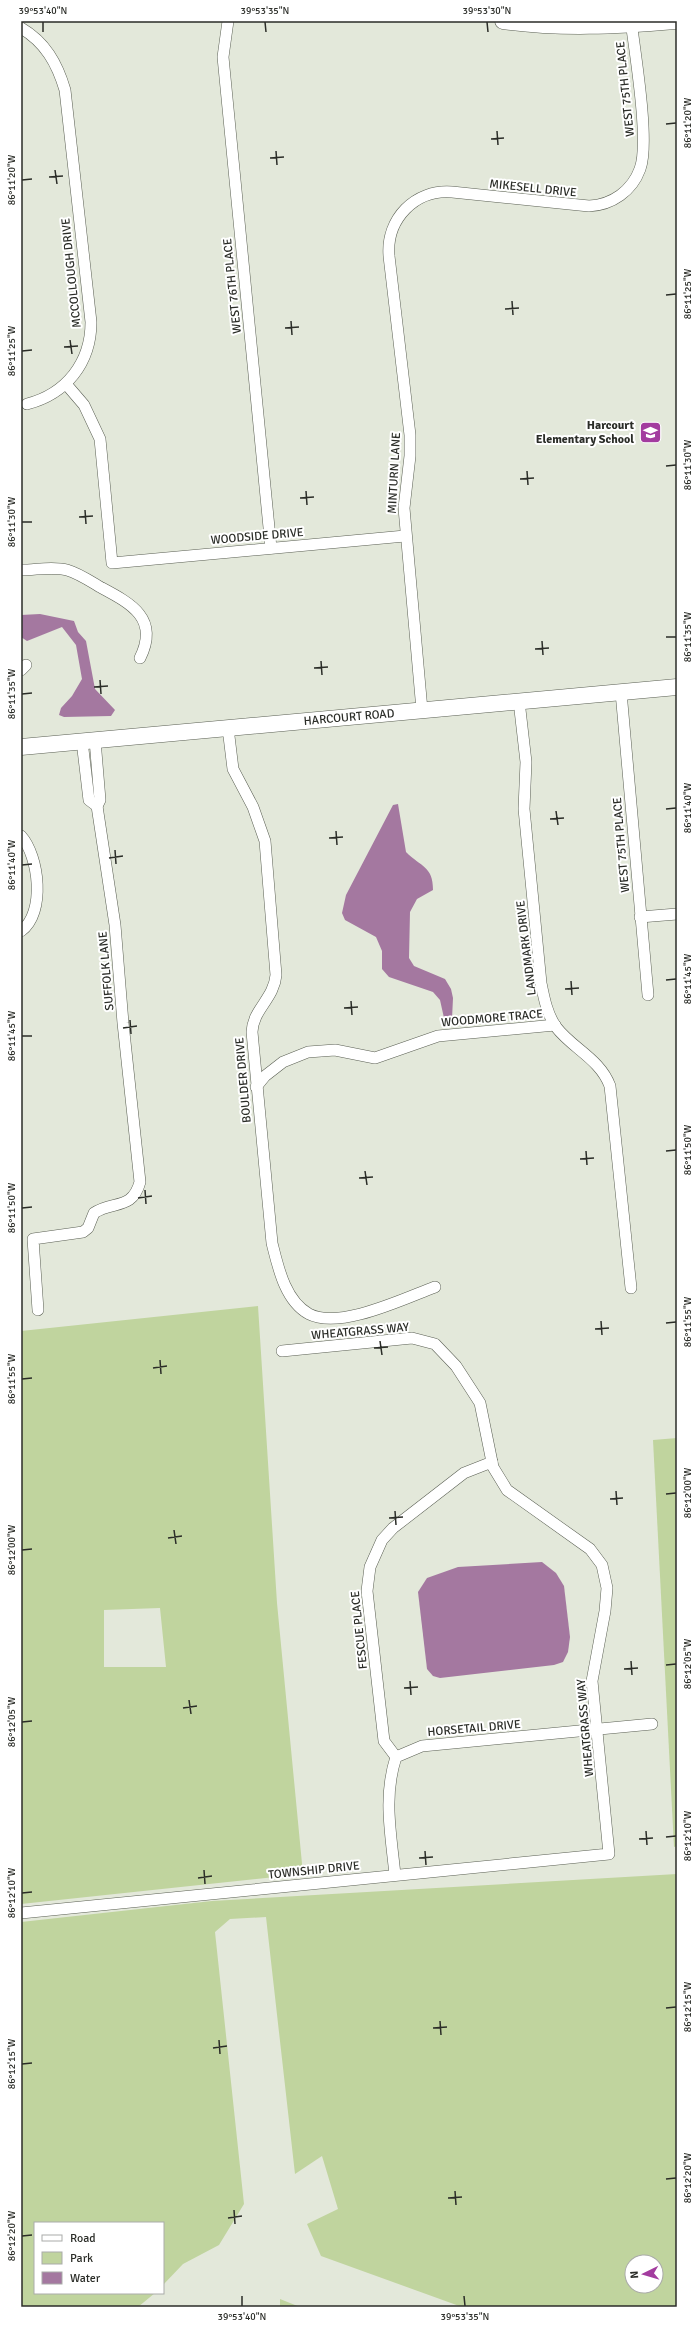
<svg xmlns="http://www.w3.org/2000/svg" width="698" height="2328" viewBox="0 0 698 2328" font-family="Signika,sans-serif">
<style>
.green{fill:#c0d49e;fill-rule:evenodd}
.water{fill:#a478a0}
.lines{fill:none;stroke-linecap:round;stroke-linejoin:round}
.street-casing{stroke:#5a5f53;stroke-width:12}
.secondary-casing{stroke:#5a5f53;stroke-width:17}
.street{stroke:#fff;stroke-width:11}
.secondary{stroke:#fff;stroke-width:16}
.ticks{fill:none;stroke:#2b2d28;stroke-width:1.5}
.labels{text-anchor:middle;stroke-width:4;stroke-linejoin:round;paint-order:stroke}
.street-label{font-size:12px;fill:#2b2d28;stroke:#fff}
.poi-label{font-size:12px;font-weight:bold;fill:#2b2d28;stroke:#fff;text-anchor:end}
.neatline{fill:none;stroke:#2b2d28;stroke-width:1.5}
.ticks-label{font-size:10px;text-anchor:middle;fill:#2b2d28}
</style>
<rect width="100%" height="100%" fill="#e3e8da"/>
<g class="green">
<path d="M258,1306L277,1603L303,1874L21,1904V1331ZM160,1608L166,1667H104V1610Z"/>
<path d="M677,1438V1846L674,1847L653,1440Z"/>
<path d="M677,1874V2307H462L321,2256L307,2224L338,2209L322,2156L295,2174L266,1917L230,1919L215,1932L244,2204L219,2245L183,2264L163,2285V2223H35V2293H155L138,2307H21V1922L212,1901ZM632,2262H656V2286H632Z"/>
<path d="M280,2299L300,2307H280Z"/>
</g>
<g class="water">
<path d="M40,614L74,621L78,632L86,641L95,689L115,710L111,716L64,717L59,715L61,708L72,696L82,679L76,645L62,627L27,641L21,637V615Z"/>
<path d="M398,804L406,852C421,867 433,866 433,890L417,899L410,912L409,958L414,966L445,979L451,989L453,998L452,1019L450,1020L444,1018L440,1000L433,992L389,977L382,969V951L376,937L345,920L342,913L346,895L393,805Z"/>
<path d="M542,1562L556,1573L564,1586L570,1637L568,1652L563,1662L554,1665L440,1678L433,1676L427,1669L418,1592L427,1578L458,1567Z"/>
</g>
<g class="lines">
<defs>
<g id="street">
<path d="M228,21L223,57L271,548"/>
<path d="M21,28C45,42 57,63 65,90L91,322C91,363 66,394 27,404"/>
<path d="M66,384L84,405L100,439L112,563L405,536"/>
<path d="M21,570C36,570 53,566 67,570C78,573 90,581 100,587C130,603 160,618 140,658"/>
<path d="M21,670L26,665"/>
<path d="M621,692L648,995"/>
<path d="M519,701L526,762L524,809L541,983C544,998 547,1014 556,1027C573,1049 600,1059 610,1086L631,1288"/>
<path d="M422,710L404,508L410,456V435L389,256C386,219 415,189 452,192L589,206C612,205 632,191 640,169C650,143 635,53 631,21"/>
<path d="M228,728L233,769L253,807L265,841L276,975C274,999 253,1009 252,1032L272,1243C278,1267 285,1301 309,1314C340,1330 405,1298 435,1287"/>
<path d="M95,740L100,800L97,806"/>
<path d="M21,836C39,856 46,913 21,931"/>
<path d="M640,917L677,914"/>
<path d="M256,1087L265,1076L283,1062L308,1052L335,1050L375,1058L438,1036L555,1025"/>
<path d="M38,1310L33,1239L83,1232L88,1228L94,1213C113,1200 132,1211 140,1182L123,1023L115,925L97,806L89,800L82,741"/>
<path d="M396,1757L384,1741L367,1591L370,1567L382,1540L393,1528L464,1473L492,1462"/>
<path d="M395,1875C391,1834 383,1797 396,1757L422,1746L652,1724"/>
<path d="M21,1913L609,1854L592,1681L605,1611L607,1588L602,1565L590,1549L507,1490L493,1467L480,1403L456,1366L435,1344L412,1338L282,1351"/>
</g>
<g id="secondary">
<path d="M503,21C561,29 617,26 675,21"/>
<path d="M21,747L677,687"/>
</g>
</defs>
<use href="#street" class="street-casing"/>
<use href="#secondary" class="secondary-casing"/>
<use href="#street" class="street"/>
<use href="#secondary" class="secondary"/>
</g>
<path class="ticks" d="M43,22V32M265,22L266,32M487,22L488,32M666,124L676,123M497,131L498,145M491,139L504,138M276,151L277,165M270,158L284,157M55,170L57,184M49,177L63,176M22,180L32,179M666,295L676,294M512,301L513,315M505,309L519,308M291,321L292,335M285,328L299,327M70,340L72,354M64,347L78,346M22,351L32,350M666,466L676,465M527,471L528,485M520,479L534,478M306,491L307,505M300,498L314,497M85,510L86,524M79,517L93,516M22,522H32M666,637H676M542,641L543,655M535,649L549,648M321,661L322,675M314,668L328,667M100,680L101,694M94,687L108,686M22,694L32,693M666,809L676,808M556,811L558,825M550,819L564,818M336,831L337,845M329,838L343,837M115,850L116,864M109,858L123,856M22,865L32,864M666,980L676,979M571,981L572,995M565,989L579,988M351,1001L352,1015M344,1008L358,1007M130,1020L131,1034M123,1028L137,1026M22,1036H32M586,1151L587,1165M666,1151L676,1150M580,1159L594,1158M365,1171L367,1185M359,1178L373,1177M145,1190L146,1204M138,1198L152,1196M22,1208L32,1207M601,1321L602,1335M666,1323L676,1322M595,1329L609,1328M380,1341L382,1355M374,1348L388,1347M160,1360L161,1374M153,1368L167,1366M22,1379L32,1378M616,1491L617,1505M666,1494L676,1493M610,1499L623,1498M395,1511L396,1525M389,1518L403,1517M174,1530L176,1544M168,1538L182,1536M22,1550L32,1549M631,1661L632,1675M666,1665L676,1664M624,1669L638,1668M410,1681L411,1695M404,1688L418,1687M189,1700L191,1714M183,1708L197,1706M22,1722L32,1721M646,1831L647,1845M666,1837L676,1836M639,1839L653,1838M425,1851L426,1865M419,1858L433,1857M204,1870L205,1884M198,1878L212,1876M22,1893L32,1892M666,2008L676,2007M440,2021L441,2035M433,2028L447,2027M219,2040L220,2054M213,2048L227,2046M22,2064L32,2063M666,2179L676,2178M455,2191L456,2205M448,2198L462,2197M234,2210L235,2224M228,2218L242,2216M22,2236L32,2235M242,2296V2306M464,2296L465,2306"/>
<defs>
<symbol id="school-square" viewBox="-11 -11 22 22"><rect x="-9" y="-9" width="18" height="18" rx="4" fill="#a33c9f" stroke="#fff"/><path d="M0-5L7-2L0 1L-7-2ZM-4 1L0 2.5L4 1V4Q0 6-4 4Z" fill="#fff"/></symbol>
</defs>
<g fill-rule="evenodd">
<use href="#school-square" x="638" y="420" width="25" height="25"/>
</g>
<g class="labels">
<g class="street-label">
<text transform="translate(625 89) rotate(-96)" y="4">WEST 75TH PLACE</text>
<text transform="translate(533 188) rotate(6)" y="4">MIKESELL DRIVE</text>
<text transform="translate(71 273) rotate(-96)" y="4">MCCOLLOUGH DRIVE</text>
<text transform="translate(232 286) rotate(-96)" y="4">WEST 76TH PLACE</text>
<text transform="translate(394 473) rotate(-87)" y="4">MINTURN LANE</text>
<text transform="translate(257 536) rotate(-5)" y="4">WOODSIDE DRIVE</text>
<text transform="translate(349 717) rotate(-5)" y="4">HARCOURT ROAD</text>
<text transform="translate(621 845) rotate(-95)" y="4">WEST 75TH PLACE</text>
<text transform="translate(526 948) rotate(-97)" y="4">LANDMARK DRIVE</text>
<text transform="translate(106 971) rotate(-95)" y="4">SUFFOLK LANE</text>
<text transform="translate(492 1018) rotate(-5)" y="4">WOODMORE TRACE</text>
<text transform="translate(243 1080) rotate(-95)" y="4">BOULDER DRIVE</text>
<text transform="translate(360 1331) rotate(-5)" y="4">WHEATGRASS WAY</text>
<text transform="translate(359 1630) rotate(-96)" y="4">FESCUE PLACE</text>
<text transform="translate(474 1728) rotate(-5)" y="4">HORSETAIL DRIVE</text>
<text transform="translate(585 1728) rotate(-95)" y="4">WHEATGRASS WAY</text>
<text transform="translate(314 1870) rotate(-6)" y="4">TOWNSHIP DRIVE</text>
</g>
<g class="poi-label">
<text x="634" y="429">Harcourt<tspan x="634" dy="14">Elementary School</tspan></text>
</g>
</g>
<rect width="698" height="2328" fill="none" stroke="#ffffff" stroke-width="44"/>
<rect x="34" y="2222" width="130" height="72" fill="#ffffff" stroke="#aaaba9"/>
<rect x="42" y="2235" width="20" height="6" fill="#ffffff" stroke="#aaaba9"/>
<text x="70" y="2242" font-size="12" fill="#2b2d28">Road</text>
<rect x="42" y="2252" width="20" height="12" fill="#c0d49e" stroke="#aaaba9"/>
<text x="70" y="2262" font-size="12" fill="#2b2d28">Park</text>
<rect x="42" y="2272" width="20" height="12" fill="#a478a0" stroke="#aaaba9"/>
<text x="70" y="2282" font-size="12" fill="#2b2d28">Water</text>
<g transform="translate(644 2274) rotate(265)"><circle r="19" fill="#ffffff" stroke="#aaaba9"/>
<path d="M0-3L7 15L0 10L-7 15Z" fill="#a33c9f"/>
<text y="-6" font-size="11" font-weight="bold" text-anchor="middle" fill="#2b2d28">N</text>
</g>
<rect x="22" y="22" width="654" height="2284" class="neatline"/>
<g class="ticks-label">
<text x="43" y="14">39°53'40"N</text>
<text x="265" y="14">39°53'35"N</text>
<text x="487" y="14">39°53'30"N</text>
<text transform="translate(687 123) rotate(-90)" y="4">86°11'20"W</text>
<text transform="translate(11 180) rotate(-90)" y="4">86°11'20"W</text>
<text transform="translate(687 294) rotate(-90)" y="4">86°11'25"W</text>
<text transform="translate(11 351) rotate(-90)" y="4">86°11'25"W</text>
<text transform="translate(687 465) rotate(-90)" y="4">86°11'30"W</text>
<text transform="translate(11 522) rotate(-90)" y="4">86°11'30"W</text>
<text transform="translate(687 637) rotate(-90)" y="4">86°11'35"W</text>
<text transform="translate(11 694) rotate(-90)" y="4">86°11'35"W</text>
<text transform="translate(687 808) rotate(-90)" y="4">86°11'40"W</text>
<text transform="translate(11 865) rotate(-90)" y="4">86°11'40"W</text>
<text transform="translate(687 979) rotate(-90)" y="4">86°11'45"W</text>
<text transform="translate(11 1036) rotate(-90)" y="4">86°11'45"W</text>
<text transform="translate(687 1150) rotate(-90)" y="4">86°11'50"W</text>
<text transform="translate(11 1208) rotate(-90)" y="4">86°11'50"W</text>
<text transform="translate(687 1322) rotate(-90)" y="4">86°11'55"W</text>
<text transform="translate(11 1379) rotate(-90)" y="4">86°11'55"W</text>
<text transform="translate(687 1493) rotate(-90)" y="4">86°12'00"W</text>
<text transform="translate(11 1550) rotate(-90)" y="4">86°12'00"W</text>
<text transform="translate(687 1664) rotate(-90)" y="4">86°12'05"W</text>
<text transform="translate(11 1722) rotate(-90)" y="4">86°12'05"W</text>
<text transform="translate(687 1836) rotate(-90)" y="4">86°12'10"W</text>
<text transform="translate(11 1893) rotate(-90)" y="4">86°12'10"W</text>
<text transform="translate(687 2007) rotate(-90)" y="4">86°12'15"W</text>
<text transform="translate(11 2064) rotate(-90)" y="4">86°12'15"W</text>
<text transform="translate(687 2178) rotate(-90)" y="4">86°12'20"W</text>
<text transform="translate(11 2236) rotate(-90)" y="4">86°12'20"W</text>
<text x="242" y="2320">39°53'40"N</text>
<text x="465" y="2320">39°53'35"N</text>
</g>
</svg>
